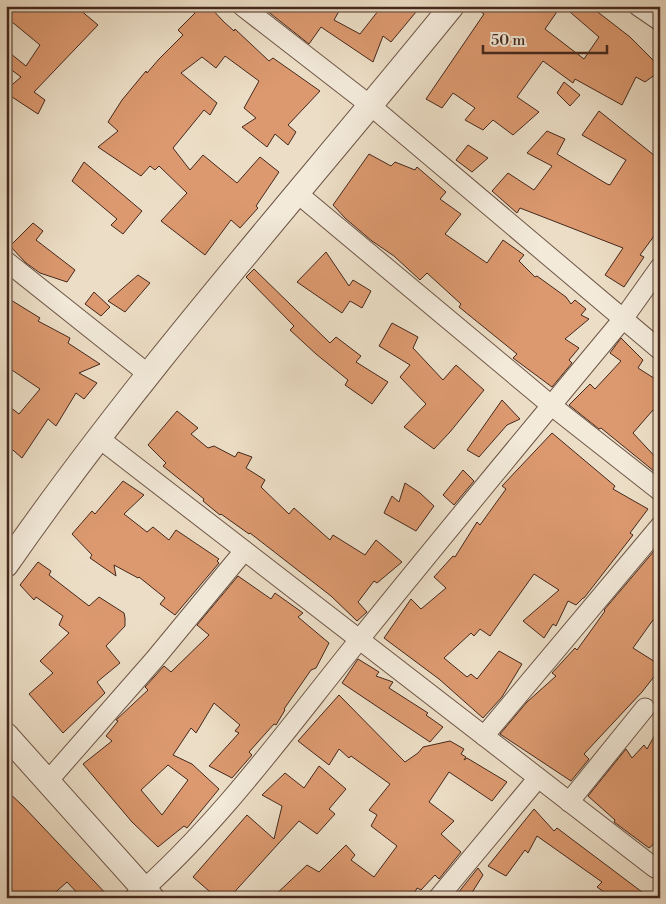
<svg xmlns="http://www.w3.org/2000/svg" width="666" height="904" viewBox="0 0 666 904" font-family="'Libre Bodoni',serif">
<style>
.building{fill:#dc996f;stroke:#45281d;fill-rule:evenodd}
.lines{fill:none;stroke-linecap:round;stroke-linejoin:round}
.minor-casing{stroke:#6f5647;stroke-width:21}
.tertiary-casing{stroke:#6f5647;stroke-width:26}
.minor{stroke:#f3eada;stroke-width:19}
.tertiary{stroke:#f3eada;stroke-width:24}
</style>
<rect width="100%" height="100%" fill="#ecdec6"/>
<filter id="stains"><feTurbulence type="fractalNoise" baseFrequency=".004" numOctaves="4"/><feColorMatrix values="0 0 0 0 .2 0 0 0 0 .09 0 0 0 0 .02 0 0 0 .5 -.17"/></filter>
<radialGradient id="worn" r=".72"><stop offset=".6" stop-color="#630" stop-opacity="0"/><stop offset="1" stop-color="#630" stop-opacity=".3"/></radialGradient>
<g class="building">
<path d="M10,6H79V9L98,25L34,92L45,100L38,114L6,93V90L21,77L6,66V50L26,66L40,45L6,17V12Z"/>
<path d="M185,6H209L224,22L234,31L235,29L269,61L273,58L320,91L288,125L296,132L288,145L275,134L267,147L242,127L256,118L244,108L259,81L225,56L216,68L202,57L181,73L217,103L210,115L204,110L173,148L190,170L203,155L237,183L260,157L279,172L256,206L258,208L240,228L231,220L205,255L161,221L187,193L159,166L155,170L150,166L141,176L98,147L118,131L108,122L122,100L146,71L147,73L159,59L183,35L178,30L195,13Z"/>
<path d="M261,6H342L334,20L360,34L382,6H421L391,42L383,36L373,62L321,27L309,44Z"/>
<path d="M472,6H561L545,29L584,59L599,37L563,6H590L630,37L660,67V71L645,82L636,77L622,105L575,79L573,83L543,61L517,97L539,112L513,135L493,120L483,130L465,120L475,108L453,93L442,108L426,99L484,14Z"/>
<path d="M564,82L580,95L570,106L557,93Z"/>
<path d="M599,111L660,160V228L640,255L644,257L624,287L605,275L623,248L520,208L517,213L492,191L508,173L534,190L552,166L527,153L547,131L565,139L557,154L607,184L610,185L626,160L582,135Z"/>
<path d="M468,145L488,158L472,172L456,160Z"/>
<path d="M369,154L391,166L395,162L415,170L417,167L446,192L440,199L461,214L445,234L487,263L503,240L524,255L519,261L535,277L537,276L566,297L571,304L575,300L586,309L581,315L589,319L565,339L579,348L569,360L572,363L552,387L513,358L517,354L459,307L461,304L427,273L420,280L394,256L372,241L345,218L333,205Z"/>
<path d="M84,162L142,211L123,234L111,225L117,219L72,181Z"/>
<path d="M33,223L43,231L36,240L75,270L67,282L40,273L26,263L10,246Z"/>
<path d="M326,252L349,286L353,280L371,291L362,308L350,301L342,313L297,282Z"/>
<path d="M254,269L330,343L336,337L361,356L356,362L388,382L372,404L345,385L348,380L316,354L290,330L294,326L246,277Z"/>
<path d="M138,275L150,283L125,312L108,301Z"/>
<path d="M94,292L110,307L101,316L85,304Z"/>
<path d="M6,297L40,318L38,321L70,338L68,343L100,364L79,373L97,383L84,399L76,393L56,426L48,419L22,458L6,444V404L19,414L40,389L6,366Z"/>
<path d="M392,323L418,337L413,348L443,380L456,365L484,390L450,432L434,449L404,427L426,404L400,377L410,365L379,346Z"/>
<path d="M621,338L643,360L638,368L660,382V416L653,410L633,433L660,462V476L601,428L599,429L569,405L590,384L595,389L621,361L610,353Z"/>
<path d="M502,400L520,419L507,425L479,457L467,450Z"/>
<path d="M177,411L198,428L191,434L208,448L214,446L235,457L238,452L252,457L246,468L265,480L261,487L289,514L294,508L330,540L333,535L365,555L376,540L402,562L377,583L374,581L358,602L367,612L357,621L331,596L250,533L249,534L221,514L220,515L203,501L204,499L163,466L166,463L148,445Z"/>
<path d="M552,433L615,486L613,489L648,509L630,533L633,535L584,598H583L576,605L568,601L556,626L553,624L544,638L523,621L559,590L534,574L490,636L480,629L474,636L471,633L444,658L467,677L471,674L477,679L499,651L522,664L502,697L483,718L439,679L384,638L411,599L421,609L446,588L434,577L453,556L455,557L477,522L480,525L506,489L502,486Z"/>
<path d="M463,470L474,481L454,505L443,495Z"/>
<path d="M123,481L144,495L124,514L147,532L153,527L169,540L176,530L219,559L217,561L219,563L175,615L160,604L165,598L139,577L138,578L114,565L116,576L90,558L92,555L72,534L92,511L95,514Z"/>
<path d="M405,483L420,493L434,506L416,531L384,513L392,496L399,502Z"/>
<path d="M660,544V626L653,620L633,648L660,665V669L642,692L584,754L589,759L571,781L500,734L527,702L556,676L552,673L575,648L577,650L605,611L604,610Z"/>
<path d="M38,562L51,571L49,575L89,606L99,597L124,613L125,618V626L106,646L120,663L97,682L105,693L63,733L29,694L53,673L40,661L69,633L59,625L63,616L36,597L34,600L20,585Z"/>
<path d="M238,576L271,599L275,593L303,613L298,617L329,643L316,668L311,670L284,709L285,710L276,725L274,724L249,752L252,755L232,778L209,766L239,733L235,731L240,725L214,703L196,733L191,728L173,755L192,764L219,789L187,828L184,826L158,847L132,822L83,764L112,741L106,736L118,721L116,720L148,690L145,687L164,666L171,672L209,635L197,625ZM168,765L188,780L162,815L141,790Z"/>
<path d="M358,659L379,672L376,676L393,682L389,688L428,713L426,715L443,727L430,742L342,683Z"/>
<path d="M339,695L405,762L418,753L423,747L450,741L464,749L461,754L466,757L464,760L467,758L507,782L492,801L449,772L429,802L454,821L441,834L461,852L439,879L435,875L421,890L417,888L412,898H272L307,865L319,872L346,845L355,855L351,860L374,877L397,846L371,826L377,815L369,810L390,784L351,756L349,758L339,749L329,765L298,741Z"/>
<path d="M660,726V839L649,848L614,822L615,820L588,796L626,749L632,758L644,745L647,749Z"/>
<path d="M319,766L346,789L329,809L335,814L317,834L299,821L229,898H217L193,877L247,815L274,839L282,806L262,795L285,773L304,788Z"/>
<path d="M6,790L23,806L110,898H82L67,882L49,898H6Z"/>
<path d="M534,809L554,831L557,828L650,898H612L597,887L602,882L537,836L528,853L525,850L506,876L488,866Z"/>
<path d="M478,868L483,875L473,891L467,898H454Z"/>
</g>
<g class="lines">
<defs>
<g id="minor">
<path d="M242,6L371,106L660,350"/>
<path d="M638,6L660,21"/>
<path d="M297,193L552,406L660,491"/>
<path d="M6,261L148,374"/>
<path d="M100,439L655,868L660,862"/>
<path d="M484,736L660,526"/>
<path d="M47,782L154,660L244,551"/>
<path d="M569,802L645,708"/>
<path d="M134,898C221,822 287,729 359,640C446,532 534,426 623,319L660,267"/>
<path d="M438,898L538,778"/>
</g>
<g id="tertiary">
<path d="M6,565C142,369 302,191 452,6"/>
<path d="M6,735L152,898"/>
</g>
</defs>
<use href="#minor" class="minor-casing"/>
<use href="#tertiary" class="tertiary-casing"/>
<use href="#minor" class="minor"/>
<use href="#tertiary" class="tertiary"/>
</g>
<rect width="666" height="904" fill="none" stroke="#ecdec6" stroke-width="25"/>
<rect x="8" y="8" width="651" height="889" fill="none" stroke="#45281d" stroke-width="2.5"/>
<rect x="12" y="12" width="641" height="879" fill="none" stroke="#45281d"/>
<path d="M483 45v8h124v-8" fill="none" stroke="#45281d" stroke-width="2.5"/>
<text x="491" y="45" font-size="15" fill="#45281d" stroke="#f3eada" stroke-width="4" paint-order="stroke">50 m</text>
<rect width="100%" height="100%" filter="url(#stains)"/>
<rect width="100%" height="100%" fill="url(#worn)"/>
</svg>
